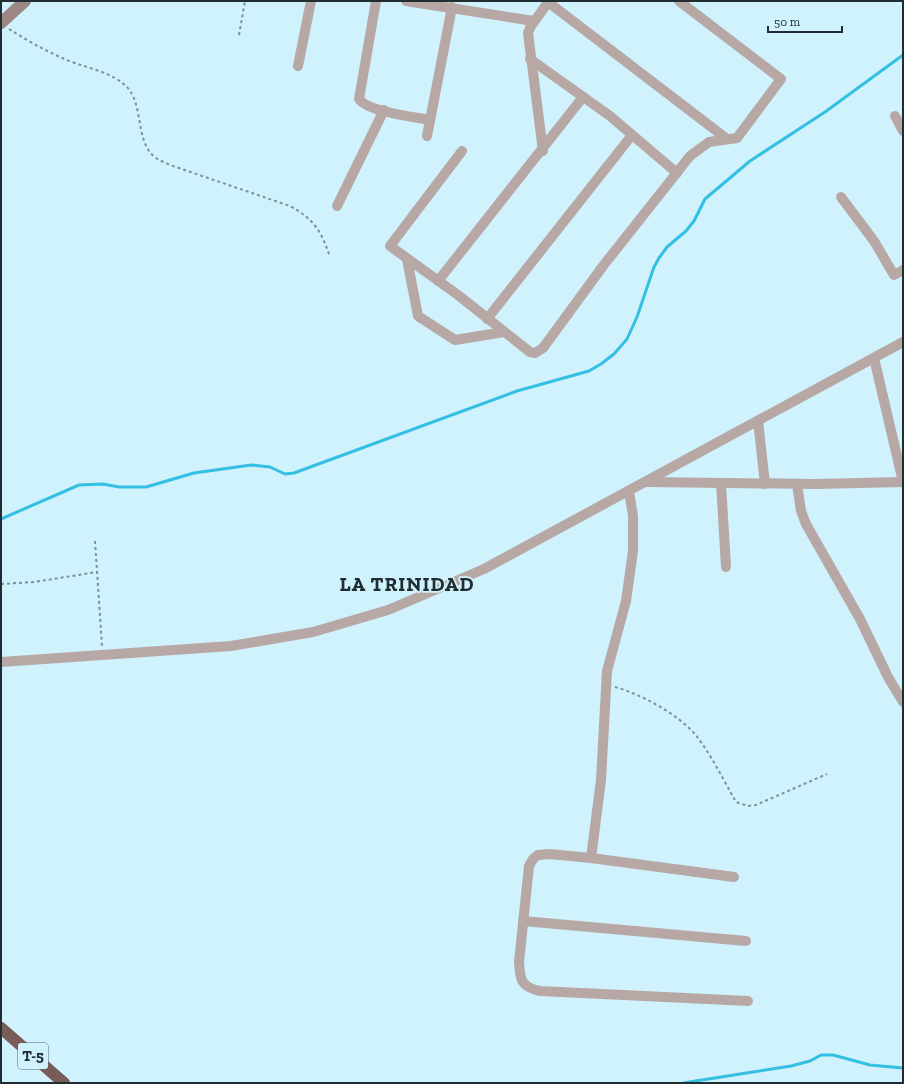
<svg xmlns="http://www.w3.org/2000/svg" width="904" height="1084" viewBox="0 0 904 1084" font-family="'Zilla Slab',serif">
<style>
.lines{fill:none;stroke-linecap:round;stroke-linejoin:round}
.stream{stroke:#34bfe3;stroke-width:3}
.path{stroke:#7a929a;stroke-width:2;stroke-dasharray:3 3;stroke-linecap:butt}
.street{stroke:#b7a8a5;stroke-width:10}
.secondary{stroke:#9d8784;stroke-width:12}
.highway{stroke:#795c58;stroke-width:12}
.labels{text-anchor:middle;stroke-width:3.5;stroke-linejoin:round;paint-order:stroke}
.shield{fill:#cff2fd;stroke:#54686e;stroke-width:1}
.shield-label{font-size:15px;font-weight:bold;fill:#202d31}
.district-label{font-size:20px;font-weight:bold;letter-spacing:1px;fill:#202d31;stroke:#cff2fd}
</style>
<rect width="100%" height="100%" fill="#cff2fd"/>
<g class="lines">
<g class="stream">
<path d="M1,519L79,485L103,484L119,487H146L194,473L251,465L270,467L285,474L294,473L517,391L589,371L601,364L614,354L627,339L637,317L654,267L659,258L667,247L686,231L694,221L705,199L750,161L825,112L903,55"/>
<path d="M683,1083L791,1066L810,1061L821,1055H833L870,1065L903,1068"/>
</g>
<g class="path">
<path d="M9,29C25,39 42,49 60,57C80,67 109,70 126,86C145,105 134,142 156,158C160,161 165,162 170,165L290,206C315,220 321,231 330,257"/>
<path d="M239,35L245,1"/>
<path d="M95,541L102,646"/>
<path d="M1,584L34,582L97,572"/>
<path d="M615,687C641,694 682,716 698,738C713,758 724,781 736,802L748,806L756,805L827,774"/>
</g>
<g class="street">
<path d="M376,1L359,99C368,112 414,117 430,120"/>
<path d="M406,1L534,21"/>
<path d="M548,2L727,139"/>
<path d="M530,59L610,116L677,173"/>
<path d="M298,66L311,1"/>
<path d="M895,116L903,131"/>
<path d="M427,136L452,7"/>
<path d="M462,151L390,246L458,295L530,352L535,353L543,348L603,266L690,156L709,142L737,138L781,79L679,1"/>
<path d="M543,151L528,33L531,26L549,1"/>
<path d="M841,197L874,241L894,275L903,270"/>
<path d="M337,206L384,110"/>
<path d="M407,259L418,316L455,340L504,332"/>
<path d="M438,281L583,97"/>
<path d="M487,319L632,135"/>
<path d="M874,358L903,482"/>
<path d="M758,421L765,484"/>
<path d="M647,482L816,484L903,482"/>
<path d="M721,483L726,567"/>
<path d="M797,484L801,511L806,524L860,619L888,677L903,702"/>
<path d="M1,662L231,646L313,632L388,610L484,569L903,342"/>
<path d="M591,858L601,780L607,671L626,601L633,551V516L629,491"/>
<path d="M734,877L591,858L549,854L538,855L533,859L529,866L519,962C520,980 521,987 540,991L748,1001"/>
<path d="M523,921L746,941"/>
</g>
<path class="secondary" d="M1,23L25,1"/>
<path class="highway" d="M1,1028L64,1083"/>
</g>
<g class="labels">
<rect class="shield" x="18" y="1043" width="30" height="26" rx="3"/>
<g class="shield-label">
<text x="33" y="1061">T-5</text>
</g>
<g class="district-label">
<text x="407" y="591">LA TRINIDAD</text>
</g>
</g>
<rect width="904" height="1084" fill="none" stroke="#202d31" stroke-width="4"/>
<path d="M768 26v6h74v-6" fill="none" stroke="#202d31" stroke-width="2"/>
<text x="774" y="26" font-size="12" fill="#202d31" stroke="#cff2fd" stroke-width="3" paint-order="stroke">50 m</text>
</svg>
